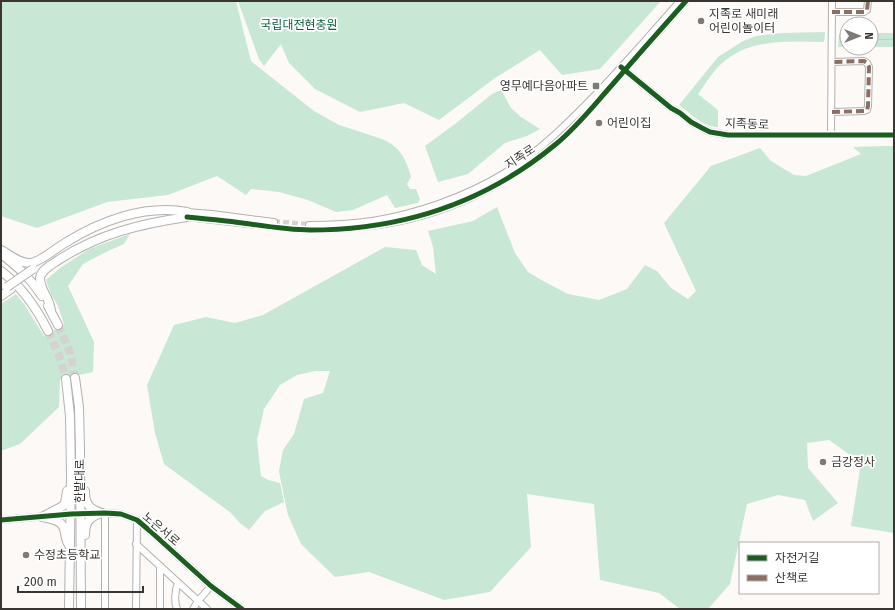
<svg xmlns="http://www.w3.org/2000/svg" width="895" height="610" viewBox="0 0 895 610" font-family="'Fira Sans','Noto Sans KR',sans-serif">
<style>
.green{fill:#c8e7d5}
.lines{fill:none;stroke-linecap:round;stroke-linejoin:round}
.stream{stroke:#b0d1f1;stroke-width:1}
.minor-tunnel{stroke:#d5d2d0;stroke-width:6;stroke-dasharray:6 3;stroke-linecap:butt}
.major-tunnel{stroke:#d5d2d0;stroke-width:8;stroke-dasharray:8 4;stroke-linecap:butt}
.minor-casing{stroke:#b3b1af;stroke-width:8}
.major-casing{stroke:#b3b1af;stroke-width:10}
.minor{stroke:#fffefe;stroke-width:6}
.major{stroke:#fffefe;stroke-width:8}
.major-bridge-casing{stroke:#b3b1af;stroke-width:10;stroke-linecap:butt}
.major-bridge{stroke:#fffefe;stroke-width:8}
.quiet{stroke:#8d6e63;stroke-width:4;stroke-dasharray:8 4;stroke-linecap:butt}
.cycleway-casing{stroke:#fff;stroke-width:8}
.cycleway{stroke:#1b5e20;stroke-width:5}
.poi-dot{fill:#7d7a78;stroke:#fff;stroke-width:1.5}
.labels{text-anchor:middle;stroke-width:3.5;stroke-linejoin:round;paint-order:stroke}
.poi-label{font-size:12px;fill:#383533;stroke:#fff;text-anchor:start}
.park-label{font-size:12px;fill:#0a5e3e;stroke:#fff}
.street-label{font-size:12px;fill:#383533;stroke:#fff}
</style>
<rect width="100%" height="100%" fill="#fcf9f7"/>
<g class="green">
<path d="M1,1H236L251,61L314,111L339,125L382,139C400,147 406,158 411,177L407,184L410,189H416L420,199L418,203L395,208L387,195L353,210L336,212L308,200L279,192L251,189L246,195L217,176L168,195L107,202L37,228L1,216Z"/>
<path d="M238,1H661L600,69L562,75L540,50L495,78L439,120L404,103L360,112L315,89L289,63L281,44L264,66L259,59Z"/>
<path d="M894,1V62V47H871V33H894Z"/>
<path d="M825,32L824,42C788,41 748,38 720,65C711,74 705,85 698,94L718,110V127C701,126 692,114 679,105L718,57L743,41L756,36L781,33Z"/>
<path d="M839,34H847V47H838Z"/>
<path d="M501,90L511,108L521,117L540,129L527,136L505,143L468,174L438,182L425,146L455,124L492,94Z"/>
<path d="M884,146H894V533L851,526L861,463L829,440L807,443L808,468L838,503L813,521L805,500L778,495L747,504L730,584L708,609H680L659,593L600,580L594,504L527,494L531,547L490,592L444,600L369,572L335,577L301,544L288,515L281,482L279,471L283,450L294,434L304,399L323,393L330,371H315L297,375L280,385L264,409L257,440L261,476L268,480L280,483L284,502L265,511L249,530L240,523L231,513L164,464L155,433L147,385L174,325L206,317L235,323L263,315L385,247L416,250L422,265L436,274L433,247L428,231L473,221L497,207L515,253L528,272L543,281L568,294L599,300L627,289L645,265L657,271L671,288L688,299L696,291L664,223L711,166L760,148L771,161L794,175L806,176L861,154L853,147Z"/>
<path d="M130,234L124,244L108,251L83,264L68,286L94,342L93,372L60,379L59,407L20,444L1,451V304L16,294L24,304L44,336L64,324L58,306L50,292L46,280L60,268L89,249Z"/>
</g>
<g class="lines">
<g class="stream">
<path d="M844,37L847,39"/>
<path d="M871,40L894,39"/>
</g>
<g class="minor-tunnel">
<path d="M274,222L309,225"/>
<path d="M274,227L309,230"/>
</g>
<g class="major-tunnel">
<path d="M58,325L70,352L75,378"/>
<path d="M48,331L59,355L66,379"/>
</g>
<defs>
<g id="minor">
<path d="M832,12H864L867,10L868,1"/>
<path d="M621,67L671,108L680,113L691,122L702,128L710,132L728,135H894"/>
<path d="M832,112L864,111L867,110L868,106L869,67L867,63L864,61L832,62"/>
<path d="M831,135L832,1"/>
<path d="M187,212L212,214L274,222"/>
<path d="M187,217L274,227"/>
<path d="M309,225C330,225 351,224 372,221C416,214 465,197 503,174C541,151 572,119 603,87C629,59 655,30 680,1"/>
<path d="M309,230C334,229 359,228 384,224C454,213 520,178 571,130L686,1"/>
<path d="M1,520L71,514L105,513L121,514L137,520L150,531L211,586L242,609"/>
<path d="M136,544L207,609"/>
<path d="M160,566V609"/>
<path d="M105,609V513"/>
<path d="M136,609L137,520"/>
<path d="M177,609C174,602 175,590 178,583"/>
<path d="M193,609L198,601L211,586"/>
</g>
<g id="major">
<path d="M1,250L3,251C11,256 21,264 31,263C40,262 56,248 65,243C100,221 145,204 187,212"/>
<path d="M5,257C20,269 31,279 42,296"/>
<path d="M1,271C21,286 37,309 48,331"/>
<path d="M1,296L11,289"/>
<path d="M48,306L58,325"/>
<path d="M51,310C50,306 49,302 47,298C44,292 40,286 40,278C41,270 51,265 57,261C98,234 139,224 187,217"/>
<path d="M75,378L79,407L80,450L81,609"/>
<path d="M66,379L70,416L71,474L69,609"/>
<path d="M85,491C85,504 89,509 102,513"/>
<path d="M42,517L63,506L65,503L67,491"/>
<path d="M42,517C50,519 62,520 64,529C66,535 65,540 69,545"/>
<path d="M85,535C85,522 89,517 102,513"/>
</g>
</defs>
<use href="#minor" class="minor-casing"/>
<use href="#major" class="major-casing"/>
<use href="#minor" class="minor"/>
<use href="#major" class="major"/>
<defs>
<path id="major-bridge" d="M7,287L33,269"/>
</defs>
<use href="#major-bridge" class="major-bridge-casing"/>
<use href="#major-bridge" class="major-bridge"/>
<g class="quiet">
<path d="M832,12H864L867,10L868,1"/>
<path d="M832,112L864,111L867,110L868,106L869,67L867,63L864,61L832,62"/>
</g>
<defs>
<g id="cycleway">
<path d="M621,67L671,108L680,113L691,122L702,128L710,132L728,135H894"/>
<path d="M187,217C208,219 229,221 250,224C270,227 290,230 310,230C401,230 485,203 556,144C577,127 594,105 612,85C636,57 661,29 686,1"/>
<path d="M1,520L71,514L105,513L121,514L137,520L150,531L211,586L242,609"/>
</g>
</defs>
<use href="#cycleway" class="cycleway-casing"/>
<use href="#cycleway" class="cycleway"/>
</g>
<g class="poi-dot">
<circle cx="701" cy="21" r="4"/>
<rect x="592" y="82" width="8" height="8" rx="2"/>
<circle cx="599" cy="123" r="4"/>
<circle cx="823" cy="462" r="4"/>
<circle cx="26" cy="555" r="4"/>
</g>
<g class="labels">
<g class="poi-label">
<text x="709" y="18">지족로 새미래<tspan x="709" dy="14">어린이놀이터</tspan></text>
<text x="588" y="90" text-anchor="end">영무예다음아파트</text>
<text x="607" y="127">어린이집</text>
<text x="831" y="466">금강정사</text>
<text x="34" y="559">수정초등학교</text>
</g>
<g class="park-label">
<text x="299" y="29">국립대전현충원</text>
</g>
<g class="street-label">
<text transform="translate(747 124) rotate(2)" y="4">지족동로</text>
<text transform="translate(520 157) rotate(-34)" y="4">지족로</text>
<text transform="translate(80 481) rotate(-90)" y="4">한밭대로</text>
<text transform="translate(161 529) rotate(40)" y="4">노은서로</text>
</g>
</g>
<rect width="895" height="610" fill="none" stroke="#383533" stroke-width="4"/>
<rect x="739" y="542" width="140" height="52" fill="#ffffff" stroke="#afaead"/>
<rect x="747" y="555" width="20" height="6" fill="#1b5e20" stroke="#afaead"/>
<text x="775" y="562" font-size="12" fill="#383533">자전거길</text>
<rect x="747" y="575" width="20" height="6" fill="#8d6e63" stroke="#afaead"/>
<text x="775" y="582" font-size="12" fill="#383533">산책로</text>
<g transform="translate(859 36) rotate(90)"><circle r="19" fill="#ffffff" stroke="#afaead"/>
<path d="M0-3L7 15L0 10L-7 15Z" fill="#7d7a78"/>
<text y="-6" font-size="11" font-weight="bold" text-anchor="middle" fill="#383533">N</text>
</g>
<path d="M18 586v6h125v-6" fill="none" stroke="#383533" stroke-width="2"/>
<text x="24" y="586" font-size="12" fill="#383533" stroke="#ffffff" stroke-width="3" paint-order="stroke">200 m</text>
</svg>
